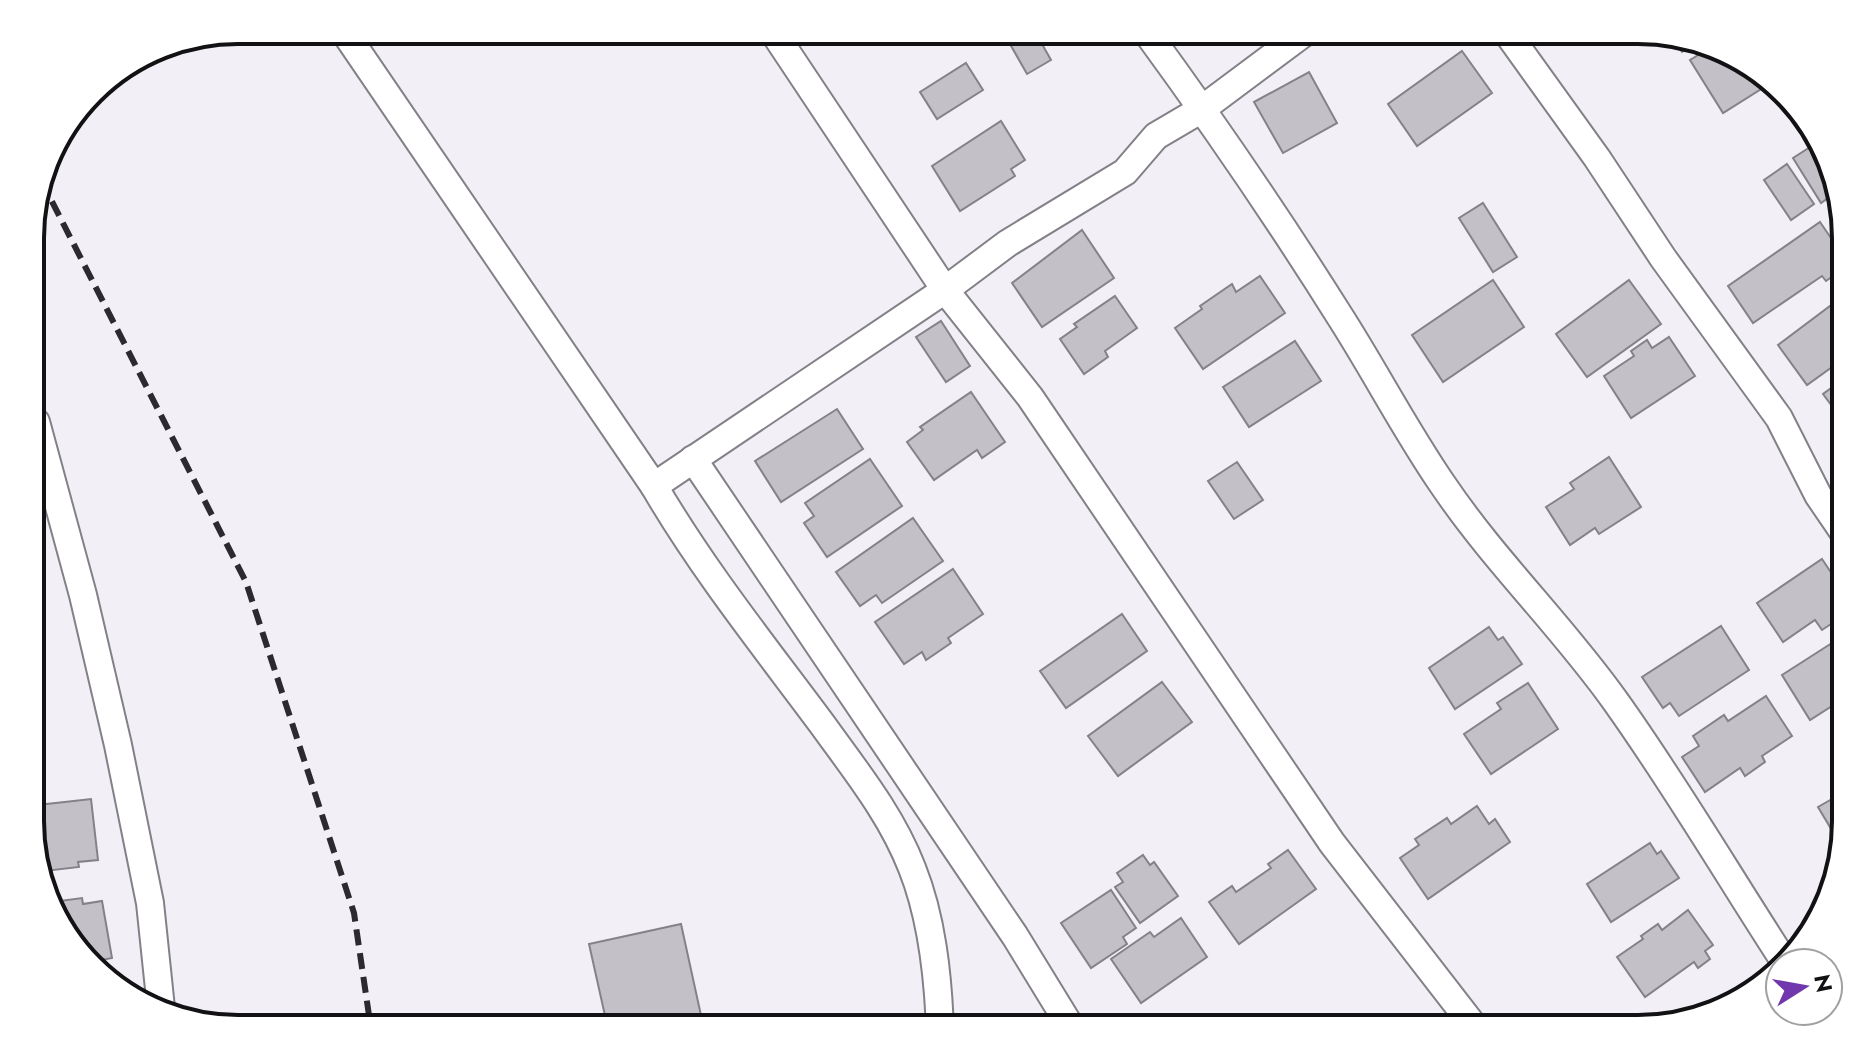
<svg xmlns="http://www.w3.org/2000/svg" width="1876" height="1059" viewBox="0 0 1876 1059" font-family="Jost,sans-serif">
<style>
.building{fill:#c3c0c8;stroke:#848188;stroke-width:2}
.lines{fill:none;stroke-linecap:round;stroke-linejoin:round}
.minor-casing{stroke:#838087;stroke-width:30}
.minor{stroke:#fff;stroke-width:26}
.rail{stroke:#2b2a2e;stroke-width:6;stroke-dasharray:16 8;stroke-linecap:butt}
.rim{fill:none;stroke:#121114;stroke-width:4}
</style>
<rect width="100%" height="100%" fill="#f2eff7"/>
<g class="building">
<path d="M969,30H986L973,38Z"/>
<path d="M1018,30H1034L1051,60L1027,74L1006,37Z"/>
<path d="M1674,40L1693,45L1682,52Z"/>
<path d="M1708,49L1741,58L1756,72L1766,86L1723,113L1690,60Z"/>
<path d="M1462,51L1492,93L1417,146L1388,104Z"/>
<path d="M966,63L983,90L937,119L920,92Z"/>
<path d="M1309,72L1337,123L1283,153L1254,102Z"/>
<path d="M1775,89L1808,120L1801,126Z"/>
<path d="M1001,121L1025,160L1011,169L1015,176L960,211L932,166Z"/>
<path d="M1818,142L1835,193L1821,203L1793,158Z"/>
<path d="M1787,164L1814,204L1791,220L1764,180Z"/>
<path d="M1483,203L1517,257L1493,272L1459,218Z"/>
<path d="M1820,222L1846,260V267L1826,281L1822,276L1753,323L1728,286Z"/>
<path d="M1082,230L1114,278L1042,327L1012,283Z"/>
<path d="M1260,276L1285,313L1203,369L1175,328L1202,309L1200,306L1232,284L1236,292Z"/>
<path d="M1493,280L1524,327L1443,382L1412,335Z"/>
<path d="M1629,280L1661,324L1587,377L1556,334Z"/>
<path d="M1115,296L1137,328L1105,351L1108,357L1084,374L1060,339L1077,327L1074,324Z"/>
<path d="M1834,303L1840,311L1846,307V357L1807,385L1778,345Z"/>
<path d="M941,321L970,366L946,382L916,337Z"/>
<path d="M1669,337L1695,376L1631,418L1604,376L1634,356L1631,351L1647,340L1652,348Z"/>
<path d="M1295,341L1321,381L1249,427L1223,387Z"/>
<path d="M1846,377V425L1823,394Z"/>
<path d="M971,392L1005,442L982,458L977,450L934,480L907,442L923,430L920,427Z"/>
<path d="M837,409L863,449L781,502L755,461Z"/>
<path d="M1609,457L1641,507L1599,534L1595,528L1570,545L1546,507L1574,489L1570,483Z"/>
<path d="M870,459L902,506L827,557L804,523L814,516L805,503Z"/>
<path d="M1237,462L1263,500L1234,519L1208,481Z"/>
<path d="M913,518L943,561L882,603L876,595L860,606L836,572Z"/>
<path d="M1822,559L1846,595V614L1822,630L1815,620L1783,642L1757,603Z"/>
<path d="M953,569L983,614L948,638L951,643L926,660L922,652L904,664L875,622Z"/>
<path d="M1122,614L1147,651L1066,708L1040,671Z"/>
<path d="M1721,626L1749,670L1679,716L1670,703L1663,708L1642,677Z"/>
<path d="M1489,627L1498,640L1503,637L1522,664L1455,709L1429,668Z"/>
<path d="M1846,634V697L1810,720L1782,675Z"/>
<path d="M1162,682L1192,722L1118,776L1088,736Z"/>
<path d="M1528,683L1558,729L1491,774L1464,734L1501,709L1497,703Z"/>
<path d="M1766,696L1792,736L1762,756L1765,762L1745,776L1740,768L1705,792L1682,757L1699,746L1693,736L1724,715L1728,721Z"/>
<path d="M1846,791V834L1842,847L1818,807Z"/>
<path d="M91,799L98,860L78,862L79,867L45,871L38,805Z"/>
<path d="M1477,806L1489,824L1495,819L1510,842L1428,899L1400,858L1419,845L1415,839L1447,818L1451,824Z"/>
<path d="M1650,843L1657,854L1661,851L1679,878L1611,922L1587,884Z"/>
<path d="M1288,850L1316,889L1239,944L1209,902L1232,886L1236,892L1271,868L1268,864Z"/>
<path d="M1143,855L1150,865L1154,862L1178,896L1140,923L1115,887L1123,882L1117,873Z"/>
<path d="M1111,890L1136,928L1123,937L1127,944L1091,968L1061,923Z"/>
<path d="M82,898L83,904L102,901L112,958L92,962L65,936L52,902Z"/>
<path d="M1688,910L1713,945L1705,951L1710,959L1698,968L1694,962L1645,997L1617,957L1643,939L1641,936L1658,924L1662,930Z"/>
<path d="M1181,918L1207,957L1141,1003L1111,959L1150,932L1154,937Z"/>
<path d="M681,924L704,1029H608L589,944Z"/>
</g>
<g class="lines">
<defs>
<g id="minor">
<path d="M343,30L654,486C703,570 764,646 822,724C855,770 891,814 912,868C932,918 938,975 940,1029"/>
<path d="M772,30L945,290L1030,397L1332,843L1476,1029"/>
<path d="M1145,30C1213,123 1278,218 1339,315C1375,371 1405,430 1443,485C1495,562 1563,627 1616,702C1676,786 1728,875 1784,961"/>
<path d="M1505,30L1597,158L1663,258L1779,418L1818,495L1846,536"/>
<path d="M36,422L83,595L118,745L150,903L161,1008"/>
<path d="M693,459L1015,936L1072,1029"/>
<path d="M654,486L945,290L1008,243L1125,172L1156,136L1202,109L1308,30"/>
</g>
</defs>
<use href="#minor" class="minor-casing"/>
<use href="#minor" class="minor"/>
<path class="rail" d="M41,180L246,582L354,913L371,1029"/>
</g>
<path d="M0 0H1876V1059H0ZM238 44H1638A194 194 0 0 1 1832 238V821A194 194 0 0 1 1638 1015H238A194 194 0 0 1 44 821V238A194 194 0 0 1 238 44Z" fill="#fff" fill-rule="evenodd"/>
<path class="rim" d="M238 44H1638A194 194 0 0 1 1832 238V821A194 194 0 0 1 1638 1015H238A194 194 0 0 1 44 821V238A194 194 0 0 1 238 44Z"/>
<g transform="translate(1804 987) rotate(79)"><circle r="38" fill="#ffffff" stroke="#a0a0a1" stroke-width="2"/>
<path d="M0-6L14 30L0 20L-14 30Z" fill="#7137ad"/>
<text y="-12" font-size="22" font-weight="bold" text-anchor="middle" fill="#121114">N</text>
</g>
</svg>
